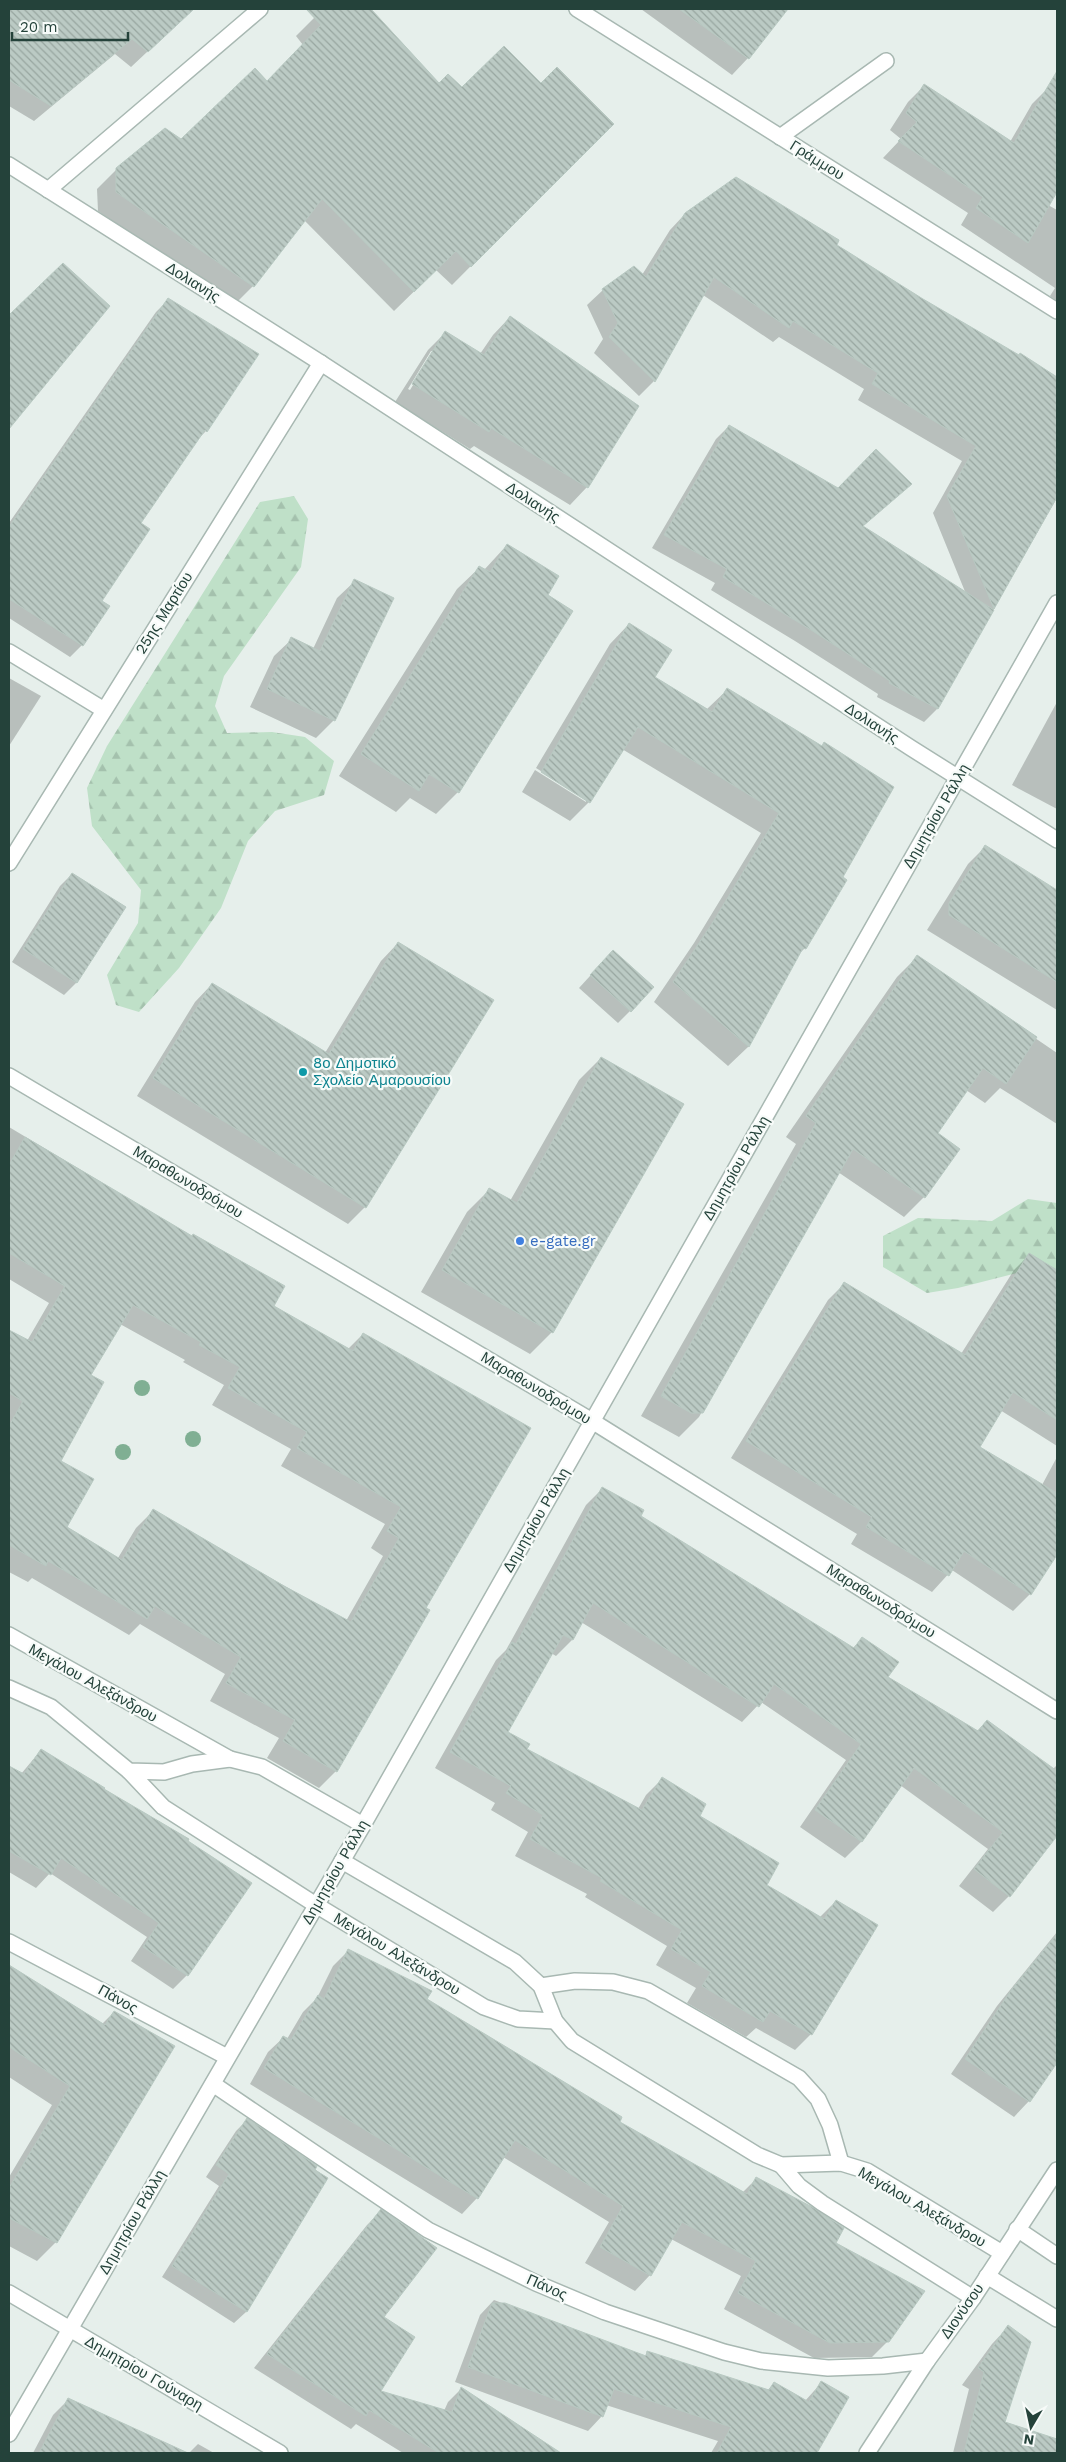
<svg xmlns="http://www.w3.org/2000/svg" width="1066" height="2462" viewBox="0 0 1066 2462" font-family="'Work Sans',sans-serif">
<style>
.forest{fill:url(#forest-firs)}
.shadow{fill:#0003;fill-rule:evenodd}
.building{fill:url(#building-back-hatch);stroke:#b8c9c2;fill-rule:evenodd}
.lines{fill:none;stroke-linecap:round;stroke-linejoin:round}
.minor-casing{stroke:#a8b8b2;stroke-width:18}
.minor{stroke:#fff;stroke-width:15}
.tree{fill:#80af93}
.culture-dot{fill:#0f9aa8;stroke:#f7fbf9;stroke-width:2}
.shop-dot{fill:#3f7fe0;stroke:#f7fbf9;stroke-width:2}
.labels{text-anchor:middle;stroke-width:4.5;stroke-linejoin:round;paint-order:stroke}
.street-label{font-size:15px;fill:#24423a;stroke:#f7fbf9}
.culture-label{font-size:15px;fill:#0d838f;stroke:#f7fbf9;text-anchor:start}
.shop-label{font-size:15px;fill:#366cbe;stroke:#f7fbf9;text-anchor:start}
</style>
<defs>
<pattern id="forest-firs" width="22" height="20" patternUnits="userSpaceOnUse" patternTransform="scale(1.25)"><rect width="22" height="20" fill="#bfe0c8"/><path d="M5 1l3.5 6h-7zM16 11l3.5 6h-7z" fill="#a4c1ad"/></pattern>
<pattern id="building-back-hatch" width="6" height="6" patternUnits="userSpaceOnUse" patternTransform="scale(1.25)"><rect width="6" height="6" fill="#bbcac4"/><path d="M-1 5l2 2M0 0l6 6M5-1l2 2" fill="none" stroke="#98a6a0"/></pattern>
</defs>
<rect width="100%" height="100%" fill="#e6efeb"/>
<g class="forest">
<path d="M294,496L308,519L301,567L224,676L215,706L227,733L272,732L305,737L334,761L324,795L275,811L248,841L221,908L179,968L139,1012L116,1005L107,975L138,923L141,890L92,826L87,788L107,746L260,502Z"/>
<path d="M1028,1199L1057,1203V1285L1029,1270L958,1288L927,1293L883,1267V1236L918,1218L992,1221Z"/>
</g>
<g class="shadow">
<path d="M9,9H193L131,67L115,54L34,121L9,106Z"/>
<path d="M323,9H369L439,85L462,89L541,85L612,124L452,285L436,270L394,311L304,220L253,286L234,305L98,211L97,189L117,169L182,141L267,83L303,45L296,36Z"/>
<path d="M641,9H769L780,16L748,58L732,75Z"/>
<path d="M924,86L1010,142L1032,104L1049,87L1057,93V189L1048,205L1057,210V301L1050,296L1055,288L961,225L968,213L883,158L901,139L890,130L908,102Z"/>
<path d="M685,214L835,245L923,300L1019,356L1020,355L1057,379V498L937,709L924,722L877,697L878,694L795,641L711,590L715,583L652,548L716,439L729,426L838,490L910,484L862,527L966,594L933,513L962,461L858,400L864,389L779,337L773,342L703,295L654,381L639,396L594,353L603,339L587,305L603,290L642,275L670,230Z"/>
<path d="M63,265L108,307L9,427V317Z"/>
<path d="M168,300L206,431L195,442L139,524L101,601L82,645L70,657L9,618V523L156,312Z"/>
<path d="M510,317L587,487L570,505L474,446L470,449L395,402L428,350L445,333L480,354L493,335ZM431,351H434L410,390L408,389Z"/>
<path d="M507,545L546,596L458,792L436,814L410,798L396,812L339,776L457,589L480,567L484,570Z"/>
<path d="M355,581L334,720L316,738L250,707L274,656L292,639L313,649L337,598Z"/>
<path d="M629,624L653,677L707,709L727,690L841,878L805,948L797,956L748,1047L728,1066L654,1002L694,943L761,833L622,749L589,802L570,821L522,792L535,770L586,802V799L536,768L610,644Z"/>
<path d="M9,678L41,696L9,746Z"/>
<path d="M1057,702V809L1012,785Z"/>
<path d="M985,847L1057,892V1010L927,930L968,864Z"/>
<path d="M72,874L124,907L76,983L64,995L12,962L60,886Z"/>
<path d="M398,943L365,1207L348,1224L137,1096L195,1002L212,984L325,1053L381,961Z"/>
<path d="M917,957L1057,1053V1124L1000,1088L985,1103L966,1090L936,1134L924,1197L904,1217L838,1172L699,1417L679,1437L641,1416L796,1144L786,1137L897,977Z"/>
<path d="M601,964L630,1011L618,1023L579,988Z"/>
<path d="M601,1058L552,1332L530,1354L421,1292L467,1212L490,1189L510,1201L579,1080Z"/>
<path d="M9,1127L106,1185L272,1307L348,1349L363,1334L425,1608L336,1771L319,1788L267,1758L279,1738L210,1701L225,1674L140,1624L129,1635L32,1578L28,1582L9,1572V1331L27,1341L49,1303L9,1279ZM120,1324L185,1360L183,1362L224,1385L212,1405L291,1449L281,1466L385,1524L371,1548L383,1556L346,1621L153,1511L136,1528L118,1558L66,1527L59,1461L89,1376Z"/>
<path d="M1030,1254L1057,1271V1446L1000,1410L978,1447L1042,1485L1057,1457V1552L1030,1594L1013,1611L952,1570L932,1592L851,1544L857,1534L731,1458L828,1300L844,1284L961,1354L1014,1270Z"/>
<path d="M602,1489L640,1516L852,1649L862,1639L886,1677L977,1731L987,1721L1053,1769L1057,1765V1834L1009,1896L993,1912L959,1886L988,1849L900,1785L861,1842L845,1858L800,1827L846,1760L761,1702L742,1722L581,1622L572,1640L556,1656L551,1653L506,1732L526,1749L638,1809L646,1795L662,1779L765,1885L820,1917L836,1901L811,2034L795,2050L756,2028L746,2037L687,2003L696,1988L656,1965L667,1946L585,1897L587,1894L515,1856L528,1832L491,1810L495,1803L435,1768L496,1660L506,1650L586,1505Z"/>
<path d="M41,1750L103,1788L187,1975L173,1989L131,1961L147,1937L50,1873L36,1888L9,1872V1767L21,1774Z"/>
<path d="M1057,1932V2061L1029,2101L1014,2117L951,2074L997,2006Z"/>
<path d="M348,1951L618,2122L742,2193L756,2179L834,2244L888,2341L872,2357L814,2358L724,2309L741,2276L671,2239L650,2275L635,2291L585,2263L609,2222L503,2157L477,2198L462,2214L250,2084L268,2052L284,2037L287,2039L303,2012L317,1998L333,1966Z"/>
<path d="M9,1966L102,2024L114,2012L56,2242L37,2261L9,2246V2177L52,2105L9,2077Z"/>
<path d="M247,2120L327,2178L246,2312L234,2323L162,2277L219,2186L206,2177L236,2131Z"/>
<path d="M381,2211L379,2392L444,2411L448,2402L461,2389L559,2453H403L356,2424L351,2429L254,2368L367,2225Z"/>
<path d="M494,2300L644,2356L648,2353L767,2391L774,2383L805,2401L822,2382L848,2398L816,2453H711L718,2441L606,2405L602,2416L588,2431L455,2382L480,2315Z"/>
<path d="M1008,2327L1003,2423L1057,2440V2453H953L969,2389L962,2385L992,2344Z"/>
<path d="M69,2399L185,2453H33L53,2415Z"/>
<path d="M198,2444L214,2453H189Z"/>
</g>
<g class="building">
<path d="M9,9H194L148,52L132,39L51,106L9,80Z"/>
<path d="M306,9H371L439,83L448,74L462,87L504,46L541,83L557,67L614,124L471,267L456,251L414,292L322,199L254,287L116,192V168L165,128L181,139L255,68L267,81L321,25Z"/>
<path d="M679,9H788L749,59Z"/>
<path d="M1057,71V192L1028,243L976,208L983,197L898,141L917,122L906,113L924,84L1014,143Z"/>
<path d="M736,177L839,240L837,245L923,299L1019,355L1020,353L1057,377V497L994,609L947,496L976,446L872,384L878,373L793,321L789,328L714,277L655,382L609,337L618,323L602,289L634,266L646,277L685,213Z"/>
<path d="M63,263L110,306L9,429V315Z"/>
<path d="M168,298L259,354L207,432L205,430L141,523L150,529L102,601L110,606L83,646L9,599V527Z"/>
<path d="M510,316L639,406L588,488L491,428L489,432L412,384L445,331L484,355Z"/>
<path d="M729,425L838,488L876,449L912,484L863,526L994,610L938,709L889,683L890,681L808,628L723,577L727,569L664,535Z"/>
<path d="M507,544L559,576L548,595L573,611L459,793L429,774L419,791L361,754L479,566L490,572Z"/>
<path d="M354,579L394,598L335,721L267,689L291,637L320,651Z"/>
<path d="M629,623L672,650L655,677L712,712L727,688L822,746L824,742L894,787L843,877L847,880L806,949L803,948L749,1047L673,982L713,922L779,813L638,727L590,803L541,772Z"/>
<path d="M985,845L1057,890V982L949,915V903Z"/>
<path d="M72,873L126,907L77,983L23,949Z"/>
<path d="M398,942L494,1000L366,1208L153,1078L212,983L329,1054Z"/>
<path d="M613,950L654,987L631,1012L590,975Z"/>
<path d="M917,955L1037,1037L1006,1084L983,1068L938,1133L960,1149L925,1198L853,1149L703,1413H691L661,1396L816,1123L806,1116Z"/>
<path d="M601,1057L684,1104L553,1333L442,1270L489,1188L517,1203Z"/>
<path d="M25,1137L192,1236L193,1234L285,1286L274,1306L353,1351L363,1333L531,1428L426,1608L430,1610L337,1772L283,1741L295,1720L226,1683L241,1657L155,1606L147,1619L48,1561L46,1566L9,1545V1426L23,1401L9,1393V1330L32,1342L65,1286L9,1253V1165ZM133,1305L201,1342L199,1345L240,1367L228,1388L307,1432L297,1448L401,1507L387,1531L399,1538L351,1622L284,1586L153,1509L122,1560L67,1527L94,1479L61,1461L104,1382L91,1375Z"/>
<path d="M1029,1253L1057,1270V1420L1013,1392L980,1447L1057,1493V1555L1031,1595L964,1551L949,1576L866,1527L872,1517L746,1441L844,1282L965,1355Z"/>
<path d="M602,1487L644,1510L641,1516L854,1648L862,1637L899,1662L888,1677L978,1731L987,1720L1057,1771V1836L1010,1897L974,1869L1003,1832L914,1768L862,1842L815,1810L861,1744L774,1684L759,1707L593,1603L573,1640L563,1635L508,1732L530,1744L527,1749L642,1810L662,1777L706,1804L700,1816L779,1863L767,1885L824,1919L836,1900L878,1925L812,2035L770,2011L763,2022L702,1986L711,1972L671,1949L682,1930L600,1881L602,1878L530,1839L543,1815L506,1793L511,1786L450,1752L512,1642L516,1644Z"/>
<path d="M41,1749L105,1788L104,1789L189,1839L188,1841L252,1883L188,1976L143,1947L159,1923L61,1858L51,1875L9,1851V1766L24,1774Z"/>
<path d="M1057,1934V2063L1030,2102L965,2059L1012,1989Z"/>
<path d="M348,1949L432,1991L427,1999L622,2117L620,2122L747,2194L756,2177L812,2207L844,2228L836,2243L925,2291L889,2342L830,2343L738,2293L756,2261L682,2222L651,2276L600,2247L623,2206L515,2140L478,2199L264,2068L283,2036L291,2040L318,1995L324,1999Z"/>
<path d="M9,1965L105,2025L114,2011L175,2046L57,2243L9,2218V2188L70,2086L9,2047Z"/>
<path d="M247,2118L317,2166L315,2170L328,2178L247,2312L172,2266L229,2174L216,2165Z"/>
<path d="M381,2209L437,2248L384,2317L415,2337L381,2391L452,2412L461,2387L561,2453H439L369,2410L366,2416L267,2354Z"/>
<path d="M492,2303H505L646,2356L647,2351L769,2390L774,2382L809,2402L821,2381L849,2397L817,2453H717L731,2427L614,2389L603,2417L468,2367Z"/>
<path d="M1008,2325L1031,2342L1005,2422L1057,2439V2453H964L984,2372L978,2368Z"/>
<path d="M68,2398L188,2453H39Z"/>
</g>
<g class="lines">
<defs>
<g id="minor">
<path d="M577,9L1057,311"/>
<path d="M780,137L886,61"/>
<path d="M9,165L321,363L911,748L1057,840"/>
<path d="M48,190L260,9"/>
<path d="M9,652L104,710"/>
<path d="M9,863L321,363"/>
<path d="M9,1076L592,1421L1057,1711"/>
<path d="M9,1635L230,1759"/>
<path d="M9,1688L51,1707L129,1771L164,1772L192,1764L230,1759L262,1767L363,1825"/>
<path d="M129,1771L163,1807L316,1905L484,2007L518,2019L555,2021"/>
<path d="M342,1861L515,1962L541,1986L555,2021L572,2041L757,2155L781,2165L841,2163L867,2171L1002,2253"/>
<path d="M9,1942L227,2057"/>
<path d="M541,1986L575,1981L613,1982L648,1991L799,2078L818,2099L830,2125L841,2163"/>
<path d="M213,2084L428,2230L536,2283L605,2312L724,2352L761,2361L828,2368L883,2366L927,2361"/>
<path d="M781,2165L799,2186L822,2203L973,2298"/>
<path d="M1017,2229L1057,2256"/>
<path d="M987,2276L1057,2319"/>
<path d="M9,2293L280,2453"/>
<path d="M9,2434L363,1825L1057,603"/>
<path d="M867,2453L927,2361L973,2298L1057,2170"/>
</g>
</defs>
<use href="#minor" class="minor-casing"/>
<use href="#minor" class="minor"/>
</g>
<g class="tree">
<circle cx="142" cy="1388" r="8"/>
<circle cx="193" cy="1439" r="8"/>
<circle cx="123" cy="1452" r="8"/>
</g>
<circle class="culture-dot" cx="303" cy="1072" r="5"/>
<circle class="shop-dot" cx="520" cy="1241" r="5"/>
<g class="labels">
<g class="street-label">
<text transform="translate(817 160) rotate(32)" y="5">Γράμμου</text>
<text transform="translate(193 282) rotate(32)" y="5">Δολιανής</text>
<text transform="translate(533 502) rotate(33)" y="5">Δολιανής</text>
<text transform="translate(164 613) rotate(-58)" y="5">25ης Μαρτίου</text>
<text transform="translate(872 723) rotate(33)" y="5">Δολιανής</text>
<text transform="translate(936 816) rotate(-60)" y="5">Δημητρίου Ράλλη</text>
<text transform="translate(736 1168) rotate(-60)" y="5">Δημητρίου Ράλλη</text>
<text transform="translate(188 1182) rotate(31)" y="5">Μαραθωνοδρόμου</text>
<text transform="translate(536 1388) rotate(31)" y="5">Μαραθωνοδρόμου</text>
<text transform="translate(536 1520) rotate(-60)" y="5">Δημητρίου Ράλλη</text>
<text transform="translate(881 1601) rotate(32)" y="5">Μαραθωνοδρόμου</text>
<text transform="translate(93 1683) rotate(29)" y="5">Μεγάλου Αλεξάνδρου</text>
<text transform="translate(335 1872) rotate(-60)" y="5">Δημητρίου Ράλλη</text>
<text transform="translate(397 1954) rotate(31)" y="5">Μεγάλου Αλεξάνδρου</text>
<text transform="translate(118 1999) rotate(29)" y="5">Πάνος</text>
<text transform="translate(922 2207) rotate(30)" y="5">Μεγάλου Αλεξάνδρου</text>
<text transform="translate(132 2222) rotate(-60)" y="5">Δημητρίου Ράλλη</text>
<text transform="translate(547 2287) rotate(24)" y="5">Πάνος</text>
<text transform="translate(962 2311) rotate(-55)" y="5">Διονύσου</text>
<text transform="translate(144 2373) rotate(30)" y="5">Δημητρίου Γούναρη</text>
</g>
<g class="culture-label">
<text x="313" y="1068">8ο Δημοτικό<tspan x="313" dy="17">Σχολείο Αμαρουσίου</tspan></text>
</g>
<g class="shop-label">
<text x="530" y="1246">e-gate.gr</text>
</g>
</g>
<rect width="1066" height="2462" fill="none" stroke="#24423a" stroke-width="20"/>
<g transform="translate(1031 2427) rotate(189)" stroke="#f7fbf9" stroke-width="4" paint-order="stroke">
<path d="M0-4L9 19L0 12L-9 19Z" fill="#24423a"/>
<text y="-8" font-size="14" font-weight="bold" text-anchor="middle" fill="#24423a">N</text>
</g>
<path d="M12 32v8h116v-8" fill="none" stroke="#24423a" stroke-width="2.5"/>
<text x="20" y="32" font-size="15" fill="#24423a" stroke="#f7fbf9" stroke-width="4" paint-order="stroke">20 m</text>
</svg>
